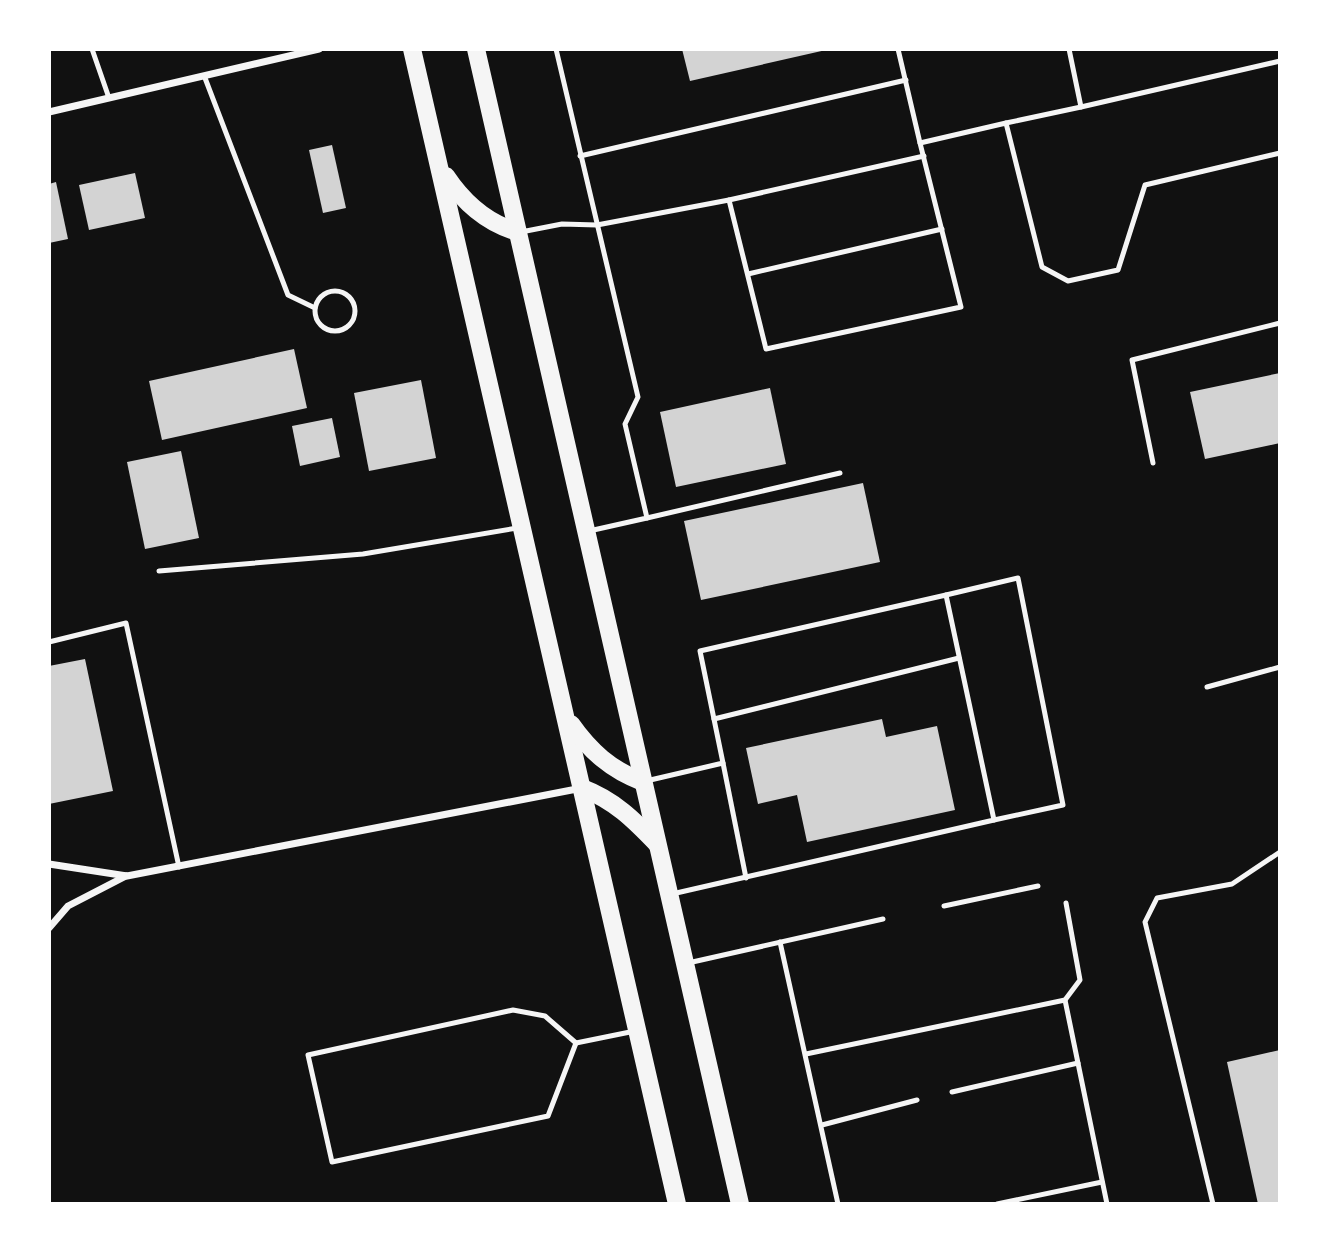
<svg xmlns="http://www.w3.org/2000/svg" width="1329" height="1253" viewBox="0 0 1329 1253" font-family="Georgia,serif">
<style>
.building{fill:#d3d3d3}
.lines{fill:none;stroke-linecap:round;stroke-linejoin:round}
.service{stroke:#f5f5f5;stroke-width:5}
.minor{stroke:#f5f5f5;stroke-width:7}
.primary{stroke:#f5f5f5;stroke-width:18}
</style>
<rect width="100%" height="100%" fill="#111"/>
<g class="building">
<path d="M682,49H826V50L690,81Z"/>
<path d="M332,145L346,208L323,213L309,150Z"/>
<path d="M135,173L145,218L89,230L79,185Z"/>
<path d="M56,182L68,239L49,243V184Z"/>
<path d="M294,349L307,408L162,440L149,381Z"/>
<path d="M1280,373V443L1205,459L1190,392Z"/>
<path d="M421,380L436,458L369,471L354,393Z"/>
<path d="M770,388L786,464L676,487L660,412Z"/>
<path d="M332,418L340,457L300,466L292,426Z"/>
<path d="M181,451L199,538L145,549L127,462Z"/>
<path d="M863,483L880,562L701,600L684,521Z"/>
<path d="M85,659L113,791L49,804V666Z"/>
<path d="M882,719L886,737L937,726L955,810L807,842L797,795L758,804L746,748Z"/>
<path d="M1280,1050V1204H1258L1227,1062Z"/>
</g>
<g class="lines">
<g class="service">
<path d="M92,49L109,98"/>
<path d="M556,49L638,397L625,424L647,518L589,531"/>
<path d="M898,49L920,143"/>
<path d="M1069,49L1081,107L1280,61"/>
<path d="M205,78L288,295L315,308"/>
<path d="M1006,123L1081,107"/>
<path d="M580,156L906,80"/>
<path d="M729,200L924,156"/>
<path d="M521,232L562,224L597,225L729,200L766,349L961,307L920,143L1006,123L1042,267L1068,281L1118,270L1145,185L1280,153"/>
<path d="M748,274L942,229"/>
<circle cx="335" cy="311" r="20"/>
<path d="M1153,463L1132,360L1280,323"/>
<path d="M647,518L840,473"/>
<path d="M159,571L363,554L517,528"/>
<path d="M946,595L1018,578L1063,805L994,820"/>
<path d="M49,642L126,623L179,867"/>
<path d="M1207,687L1280,667"/>
<path d="M714,719L959,658"/>
<path d="M723,763L746,878"/>
<path d="M646,781L723,763L700,651L946,595L994,820L672,894"/>
<path d="M944,906L1038,886"/>
<path d="M780,942L838,1204"/>
<path d="M688,963L883,919"/>
<path d="M1065,1000L1107,1204"/>
<path d="M513,1010L545,1016L576,1043L548,1116L332,1162L308,1055Z"/>
<path d="M576,1043L635,1031"/>
<path d="M806,1054L1065,1000L1080,980L1066,903"/>
<path d="M952,1092L1078,1063"/>
<path d="M822,1125L917,1100"/>
<path d="M997,1204L1102,1182"/>
<path d="M1213,1204L1145,922L1157,898L1232,884L1280,852"/>
</g>
<g class="minor">
<path d="M49,112L319,49"/>
<path d="M49,864L127,876L582,788"/>
<path d="M49,928L68,906L126,876"/>
</g>
<g class="primary">
<path d="M412,49L677,1204"/>
<path d="M476,49L740,1204"/>
<path d="M446,176C464,203 486,223 518,232"/>
<path d="M571,724C590,751 611,770 643,782"/>
<path d="M582,788C614,800 634,820 657,844"/>
</g>
</g>
<rect width="1329" height="1253" fill="none" stroke="#ffffff" stroke-width="102"/>
</svg>
